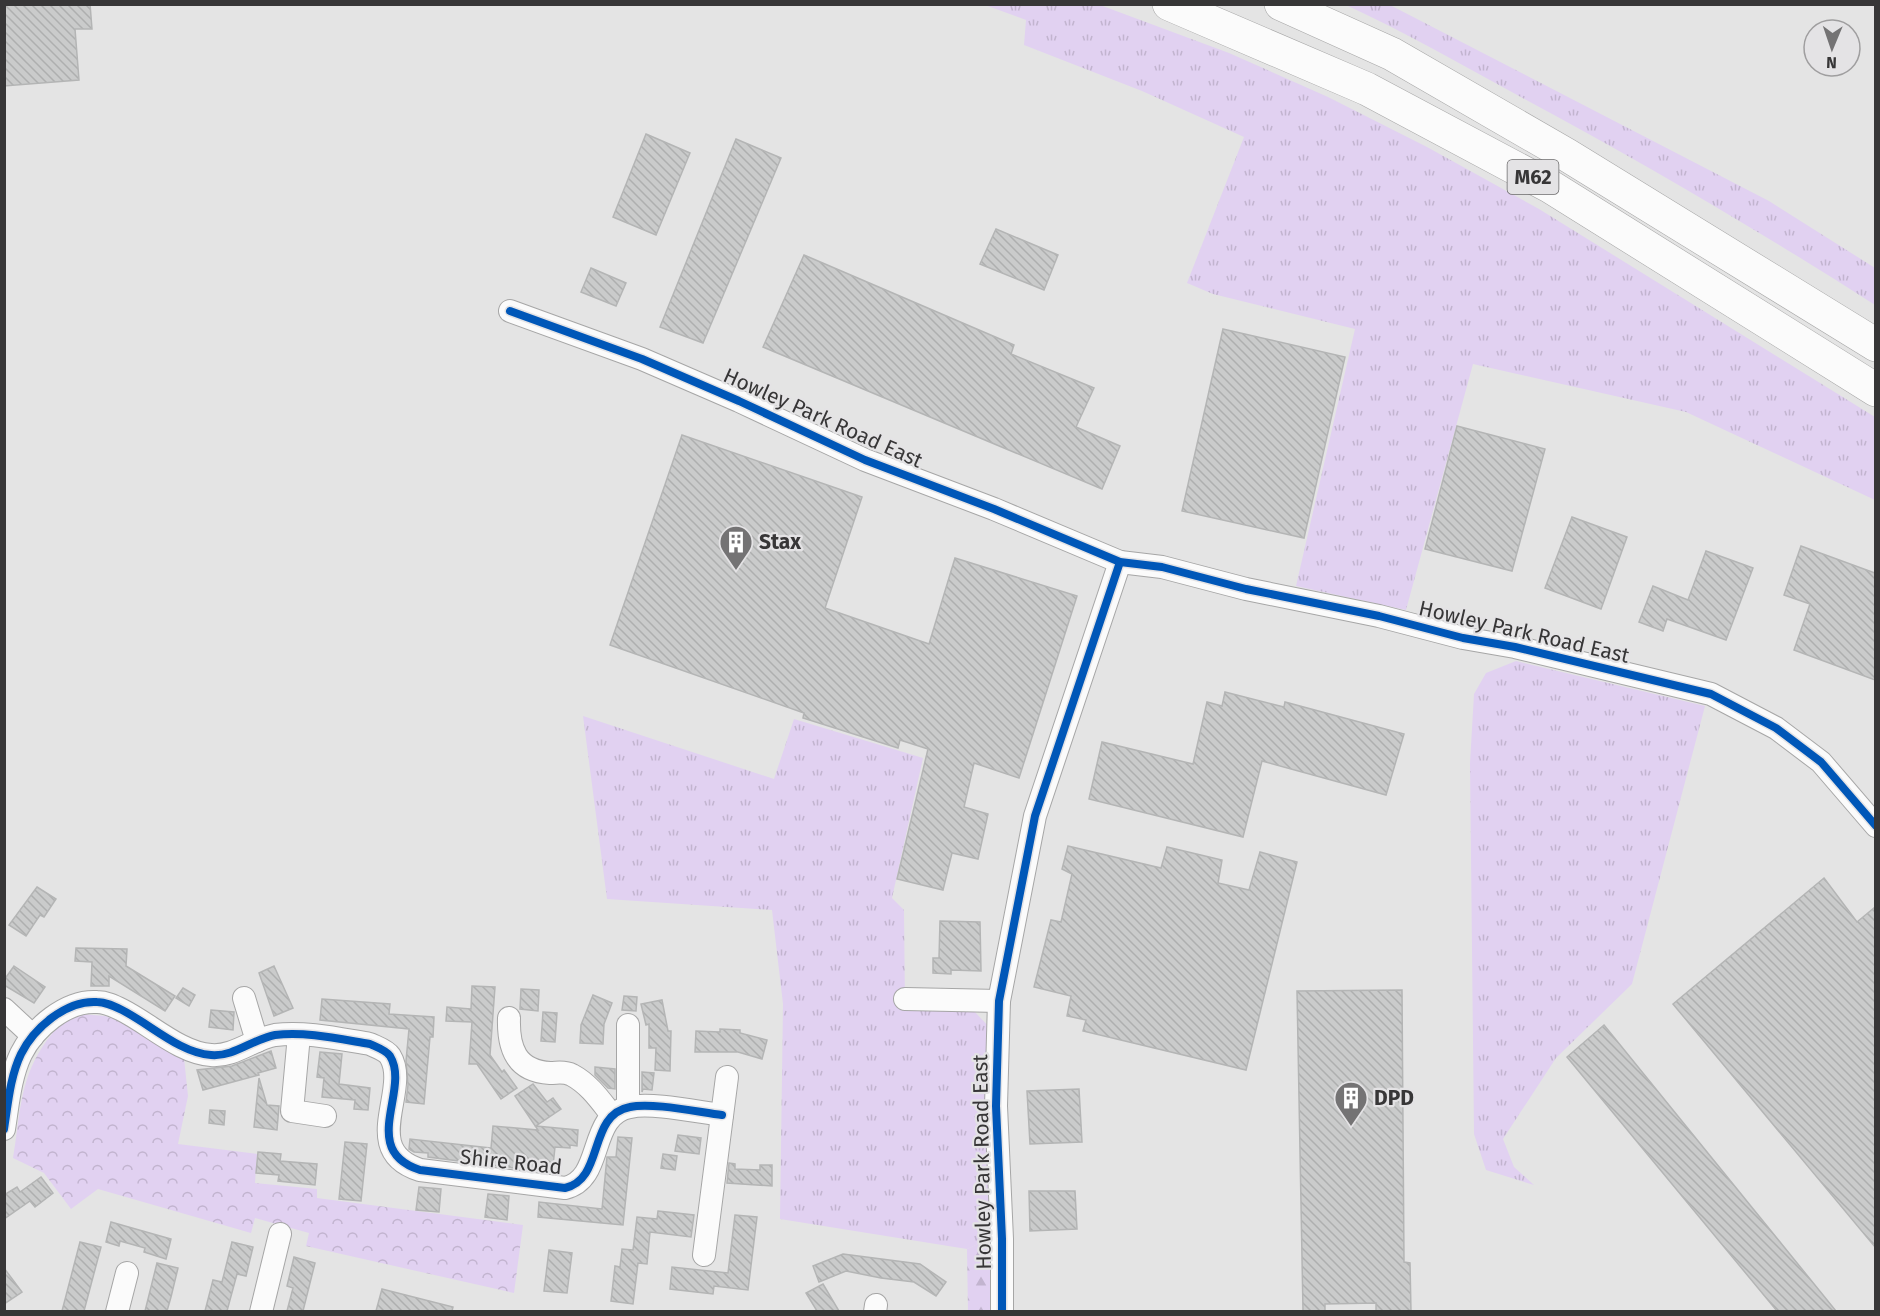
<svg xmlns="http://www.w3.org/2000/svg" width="1880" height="1316" viewBox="0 0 1880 1316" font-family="'Fira Sans',sans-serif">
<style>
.grass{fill:url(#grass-tufts)}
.forest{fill:url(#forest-firs)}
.park{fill:url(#park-crowns)}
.building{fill:url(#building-back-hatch);stroke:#b4b5b5;stroke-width:1.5}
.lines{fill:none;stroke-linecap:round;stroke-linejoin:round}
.minor-casing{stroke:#a6a6a6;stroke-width:24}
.highway-casing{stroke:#a6a6a6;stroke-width:34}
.minor{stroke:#fbfbfb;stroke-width:22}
.highway{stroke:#fbfbfb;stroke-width:33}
.cycleway-casing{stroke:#e4e3e5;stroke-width:11}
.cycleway{stroke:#0057b8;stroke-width:8}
.labels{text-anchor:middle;stroke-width:4.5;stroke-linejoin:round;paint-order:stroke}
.shield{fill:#e4e3e5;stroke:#6b6a6b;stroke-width:1.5}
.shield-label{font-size:20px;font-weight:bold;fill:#373637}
.street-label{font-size:21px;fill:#373637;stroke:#e4e3e5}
.poi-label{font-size:21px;font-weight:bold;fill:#373637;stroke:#e4e3e5;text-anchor:start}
</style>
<defs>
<pattern id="grass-tufts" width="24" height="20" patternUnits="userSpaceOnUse" patternTransform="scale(1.5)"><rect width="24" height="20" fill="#e1d1f1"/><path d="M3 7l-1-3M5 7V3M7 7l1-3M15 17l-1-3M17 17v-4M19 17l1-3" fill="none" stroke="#c2b4cf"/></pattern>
<pattern id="forest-firs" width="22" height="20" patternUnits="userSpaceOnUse" patternTransform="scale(1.5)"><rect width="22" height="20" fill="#e1d1f1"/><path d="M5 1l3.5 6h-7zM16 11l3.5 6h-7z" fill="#c2b4cf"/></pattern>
<pattern id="park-crowns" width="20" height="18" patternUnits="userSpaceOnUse" patternTransform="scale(1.5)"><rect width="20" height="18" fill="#e1d1f1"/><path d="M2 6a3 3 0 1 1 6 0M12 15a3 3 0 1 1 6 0" fill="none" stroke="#c2b4cf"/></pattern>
<pattern id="building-back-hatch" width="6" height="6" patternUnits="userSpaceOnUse" patternTransform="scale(1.5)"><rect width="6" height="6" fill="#cacbcb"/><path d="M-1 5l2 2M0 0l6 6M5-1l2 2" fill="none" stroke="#aeafaf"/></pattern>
</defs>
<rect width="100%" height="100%" fill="#e4e4e4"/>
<g class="grass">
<path d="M985,5H1100L1229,53L1328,97L1427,147L1539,209L1875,417V500L1686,412L1473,364L1406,610L1296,586L1355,329L1213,294L1187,283L1244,137L1142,91L1024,45L1026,20Z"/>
<path d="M1346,5H1390L1769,201L1875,268V305C1760,231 1640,161 1519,96C1462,65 1405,32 1346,5Z"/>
<path d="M1516,661L1705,706L1632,984L1556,1058L1503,1139L1514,1167L1534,1185L1486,1170L1474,1134L1470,763L1474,694L1486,673Z"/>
<path d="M583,716L774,779L794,719L923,758L892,898L904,910L905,1007L973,1010L993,1031L991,1238L967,1249L780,1219L783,1004L772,910L607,899Z"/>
</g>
<path class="forest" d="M991,1238L993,1311H968L967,1249Z"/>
<path class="park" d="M81,1014L105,1016L129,1024L184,1058L188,1096L178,1144L257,1154L255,1183L317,1189V1198L523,1225L514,1293L306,1246L309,1233L255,1218L251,1233L98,1189L71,1209L44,1173L13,1158C20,1118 19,1082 43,1046C54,1030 61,1021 81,1014Z"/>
<g class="building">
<path d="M4,4H90L92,29H75L79,80L4,86Z"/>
<path d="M646,134L690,153L656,235L613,217Z"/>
<path d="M736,139L781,158L703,343L660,327Z"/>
<path d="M996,229L1058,255L1044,290L980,264Z"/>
<path d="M804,255L1014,345L1011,354L1094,388L1076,427L1120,446L1102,489L763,347Z"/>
<path d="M591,268L626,283L616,306L581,292Z"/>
<path d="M1223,329L1345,357L1304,538L1182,511Z"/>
<path d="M1457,426L1545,449L1512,571L1425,549Z"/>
<path d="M682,435L862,497L825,608L929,644L955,558L1077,596L1019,778L974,763L964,807L988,814L978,859L952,853L943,890L897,879L928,749L900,740L898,748L803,718L804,713L610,645Z"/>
<path d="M1572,517L1627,537L1601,609L1545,588Z"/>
<path d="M1801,546L1875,573V680L1794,650L1810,604L1784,595Z"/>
<path d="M1706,551L1753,568L1726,640L1667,619L1663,631L1639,622L1653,586L1688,600Z"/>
<path d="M1225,692L1284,707L1285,702L1404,734L1386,795L1262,761L1243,837L1089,799L1102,742L1193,764L1207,702L1222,706Z"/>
<path d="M1068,846L1161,868L1167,847L1222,860L1218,883L1249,890L1260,852L1297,862L1246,1070L1083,1031L1086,1020L1067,1016L1071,996L1034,987L1051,920L1061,922L1072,874L1062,869Z"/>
<path d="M1824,878L1857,922L1875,907V1247L1673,1004Z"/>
<path d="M37,887L56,899L44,917L40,915L26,936L9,925Z"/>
<path d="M940,921L980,922L981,971L951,970V974L933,973V958H939Z"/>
<path d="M76,948L127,949L126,966L175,996L165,1011L109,976V986H91L92,962L75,961Z"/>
<path d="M14,966L45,987L34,1003L4,985V980Z"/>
<path d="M274,966L293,1008L274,1016L259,973Z"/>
<path d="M472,986L495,987L490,1055L502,1072L504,1070L517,1088L501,1099L477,1064H469L472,1022L446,1021L447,1007L471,1009Z"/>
<path d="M183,988L195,995L189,1006L176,998Z"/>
<path d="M521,989L539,990L538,1011L520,1009Z"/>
<path d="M1402,990L1404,1262L1410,1263L1411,1311H1376V1303L1325,1304V1311H1303L1297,991Z"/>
<path d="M593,995L612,1003L604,1024L603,1044L580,1043L581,1025Z"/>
<path d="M624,996L637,997L636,1011L622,1010Z"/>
<path d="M322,999L390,1004L389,1014L434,1017L433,1037H430L424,1104L406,1102L408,1085L406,1061L409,1029L320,1020Z"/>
<path d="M662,1000L668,1031H671L670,1071L655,1070L656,1048H649V1024L646,1025L641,1004Z"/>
<path d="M211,1010L234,1012L233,1030L209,1027Z"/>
<path d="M543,1012L557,1013L555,1042L541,1041Z"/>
<path d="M1604,1025L1836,1311H1777L1567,1057Z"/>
<path d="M720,1029L740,1030V1033L767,1040L762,1059L738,1052H695L696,1031L720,1032Z"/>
<path d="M271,1051L276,1068L258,1073L259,1075L203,1090L197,1070L232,1066Z"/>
<path d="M320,1052L342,1054L339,1084L370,1088L368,1110L354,1109L355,1100L322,1097L324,1078L317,1077Z"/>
<path d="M595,1067L615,1069V1089L608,1088L595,1075Z"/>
<path d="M642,1072L654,1073L652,1090L643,1089L642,1092Z"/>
<path d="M259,1078L267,1105L279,1106L277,1130L254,1127Z"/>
<path d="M533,1084L547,1102L553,1098L561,1109L536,1126L578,1130L577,1146L570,1145V1148L555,1147L553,1166L550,1165V1170L521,1169L428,1157V1153L414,1152L409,1149L410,1139L491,1148L493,1126L538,1130L515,1096Z"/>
<path d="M1079,1089L1082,1142L1030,1144L1027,1091Z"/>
<path d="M210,1110L225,1111L224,1125L209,1123Z"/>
<path d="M678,1135L701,1138L699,1154L675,1151Z"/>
<path d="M618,1137L632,1138L623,1225L538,1217L539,1202L602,1209L607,1157H616Z"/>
<path d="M345,1142L367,1144L361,1201L339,1199Z"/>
<path d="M258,1152L281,1154L280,1161L317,1164L315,1185L278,1181L279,1175L256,1173Z"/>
<path d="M663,1154L677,1156L675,1170L661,1168Z"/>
<path d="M729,1163L735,1164V1169L760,1170V1165H772V1186L727,1183Z"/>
<path d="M41,1177L53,1193L35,1207L30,1201L4,1219V1195L17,1187L20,1192Z"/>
<path d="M419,1187L441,1189L439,1212L416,1210Z"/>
<path d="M1029,1191H1075L1077,1229L1030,1231Z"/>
<path d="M488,1194L509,1196L507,1220L485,1217Z"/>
<path d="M658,1211L694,1215L691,1237L650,1232L647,1264L638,1263L633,1304L611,1301L615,1266L620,1267L622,1249L633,1250L637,1217L657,1219Z"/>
<path d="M735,1215L757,1217L748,1290L714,1286L713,1294L670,1289L672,1267L728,1273Z"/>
<path d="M111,1222L171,1239L166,1259L144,1252L145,1248L120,1241L119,1246L106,1242Z"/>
<path d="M80,1242L101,1247L84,1311H62Z"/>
<path d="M232,1242L253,1247L246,1276L237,1274L227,1311H205L213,1280L222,1282Z"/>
<path d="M549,1250L572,1253L567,1293L544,1291Z"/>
<path d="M843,1254L920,1264L946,1282L936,1296L914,1282L881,1278L846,1271L819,1282L813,1266Z"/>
<path d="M294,1257L315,1263L303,1311H287L293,1288L287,1286Z"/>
<path d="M157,1263L178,1268L171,1297L167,1311H145Z"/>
<path d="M4,1268L22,1292L4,1304Z"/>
<path d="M823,1284L839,1311H817L806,1293Z"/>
<path d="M382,1289L453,1307L452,1311H376Z"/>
</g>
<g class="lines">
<defs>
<g id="minor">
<path d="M510,311L642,359L739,401L865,460L994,509L1120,562L1162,567L1246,589L1379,616L1463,638L1515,647L1711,694L1776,728L1821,762L1876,826"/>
<path d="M244,998L257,1041"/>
<path d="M905,999L999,1001"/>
<path d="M4,1009L33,1036"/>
<path d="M509,1018C508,1048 516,1071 550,1073C558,1073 564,1071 572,1075C589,1084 600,1100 611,1114"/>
<path d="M628,1025V1107"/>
<path d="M299,1035L292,1111L325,1116"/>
<path d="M4,1129C8,1104 10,1077 21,1054C34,1028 66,1000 97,1002C106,1002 114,1006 122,1010C150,1024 180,1053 211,1055C234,1057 253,1039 275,1035C305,1031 340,1039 370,1044C376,1047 386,1050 390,1056C411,1090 358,1150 420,1170L565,1188C605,1179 587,1115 630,1107C651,1102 698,1112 722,1115"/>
<path d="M704,1255L727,1077"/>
<path d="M117,1312L127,1273"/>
<path d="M261,1312L280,1234"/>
<path d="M875,1312L876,1305"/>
<path d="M1002,1312V1239L996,1106L999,1001L1035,816L1120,562"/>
</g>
<g id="highway">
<path d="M1169,4L1367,89L1551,187L1876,390"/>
<path d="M1281,4L1392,54L1567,155L1876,345"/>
</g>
</defs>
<use href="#minor" class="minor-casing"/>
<use href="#highway" class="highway-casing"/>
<use href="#minor" class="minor"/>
<use href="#highway" class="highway"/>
<defs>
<g id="cycleway">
<path d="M510,311L642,359L739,401L865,460L994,509L1120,562L1162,567L1246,589L1379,616L1463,638L1515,647L1711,694L1776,728L1821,762L1876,826"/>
<path d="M4,1129C8,1104 10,1077 21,1054C34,1028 66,1000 97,1002C106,1002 114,1006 122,1010C150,1024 180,1053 211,1055C234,1057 253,1039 275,1035C305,1031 340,1039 370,1044C376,1047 386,1050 390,1056C411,1090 358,1150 420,1170L565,1188C605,1179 587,1115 630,1107C651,1102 698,1112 722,1115"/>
<path d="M1002,1312V1239L996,1106L999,1001L1035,816L1120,562"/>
</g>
</defs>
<use href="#cycleway" class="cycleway-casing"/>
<use href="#cycleway" class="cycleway"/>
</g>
<defs>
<symbol id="building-pin" viewBox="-11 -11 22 30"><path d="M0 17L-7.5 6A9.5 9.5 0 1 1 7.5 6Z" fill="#747374" stroke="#e4e3e5"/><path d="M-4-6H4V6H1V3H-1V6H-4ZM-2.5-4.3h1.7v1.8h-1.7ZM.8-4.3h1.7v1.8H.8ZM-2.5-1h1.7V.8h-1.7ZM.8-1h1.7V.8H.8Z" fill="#fff"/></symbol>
</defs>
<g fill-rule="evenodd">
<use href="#building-pin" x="717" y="523" width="38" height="52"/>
<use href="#building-pin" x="1332" y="1079" width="38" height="52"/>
</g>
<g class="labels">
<rect class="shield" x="1507.5" y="160" width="51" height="34" rx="4.5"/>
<g class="shield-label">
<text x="1533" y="184">M62</text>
</g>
<g class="street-label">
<text transform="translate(823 418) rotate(24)" y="7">Howley Park Road East</text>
<text transform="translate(1524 632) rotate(13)" y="7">Howley Park Road East</text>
<text transform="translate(511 1162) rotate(6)" y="7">Shire Road</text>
<text transform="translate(982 1162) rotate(-91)" y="7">Howley Park Road East</text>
</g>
<g class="poi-label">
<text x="759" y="549">Stax</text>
<text x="1374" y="1105">DPD</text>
</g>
</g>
<rect width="1880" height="1316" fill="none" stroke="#373637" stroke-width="12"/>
<g transform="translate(1832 48) rotate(182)"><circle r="28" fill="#e4e3e5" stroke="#9f9e9f" stroke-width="1.5"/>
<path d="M0-4.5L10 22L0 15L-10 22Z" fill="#747374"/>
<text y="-9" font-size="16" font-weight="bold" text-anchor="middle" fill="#373637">N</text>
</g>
</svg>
